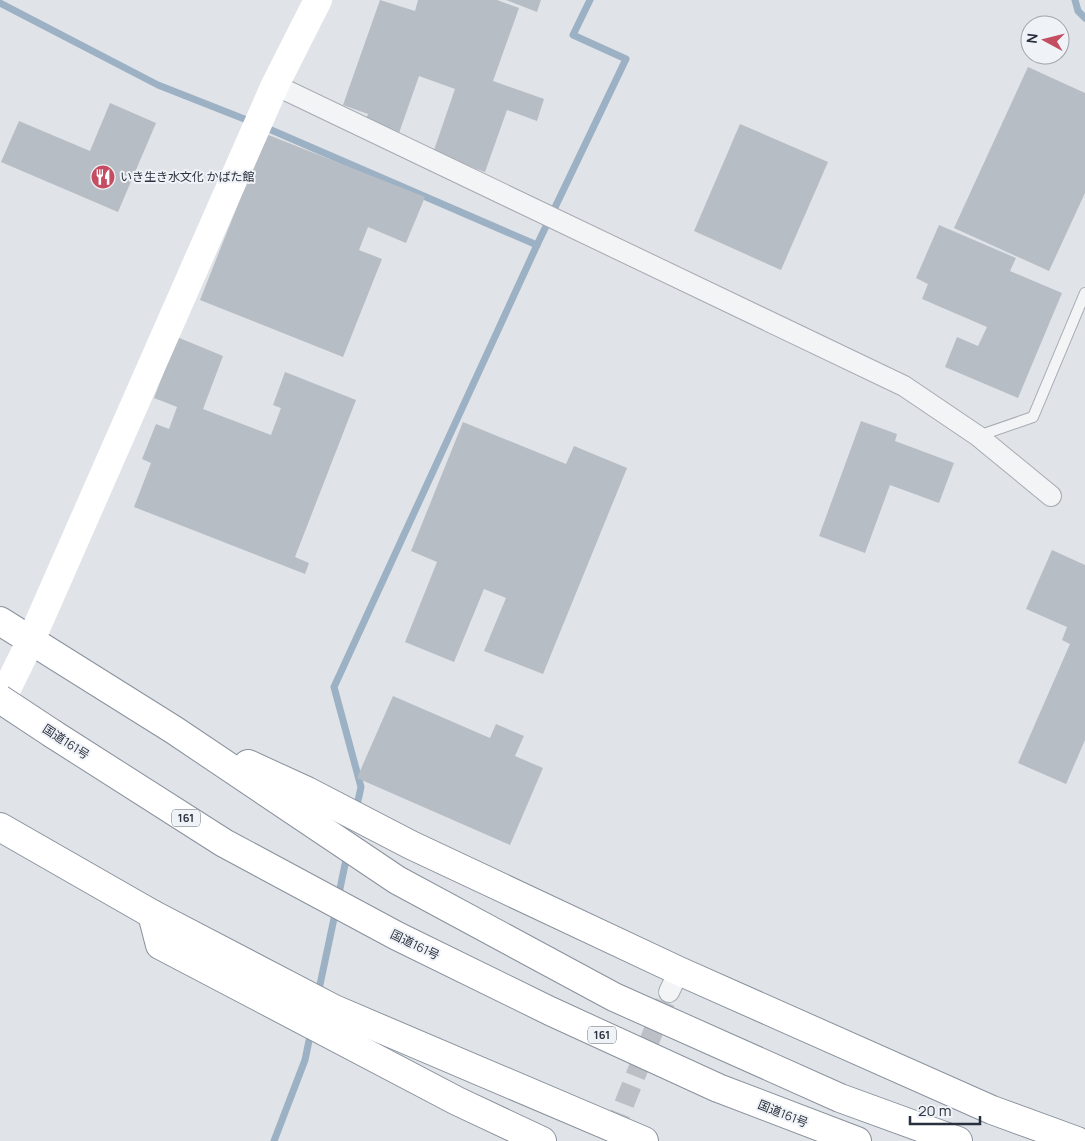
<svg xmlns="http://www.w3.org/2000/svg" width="1085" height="1141" viewBox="0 0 1085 1141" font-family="Manrope,'Noto Sans JP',sans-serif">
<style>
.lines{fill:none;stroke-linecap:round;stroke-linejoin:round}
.stream{stroke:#9db1c5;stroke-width:7}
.building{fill:#b7bdc4}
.street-tunnel{stroke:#bcbfc6;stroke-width:20;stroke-dasharray:20 10;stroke-linecap:butt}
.lane-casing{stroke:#a6aab2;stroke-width:12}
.street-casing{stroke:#a6aab2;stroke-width:22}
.highway-casing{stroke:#88919d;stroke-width:30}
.lane{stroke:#f2f4f6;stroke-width:10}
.street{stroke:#f2f4f6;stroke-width:20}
.secondary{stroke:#fff;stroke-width:28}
.highway{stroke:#fff;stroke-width:28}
.highway-bridge-casing{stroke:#88919d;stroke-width:30;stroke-linecap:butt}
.highway-bridge{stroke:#fff;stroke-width:28}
.labels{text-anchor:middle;stroke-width:4;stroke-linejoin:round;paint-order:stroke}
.shield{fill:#eff2f6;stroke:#656b75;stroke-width:1}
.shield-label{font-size:11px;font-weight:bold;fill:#2a313e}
.poi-label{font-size:12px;fill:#2a313e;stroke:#eff2f6;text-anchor:start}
.street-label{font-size:12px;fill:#2a313e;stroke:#eff2f6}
</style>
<rect width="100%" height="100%" fill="#e0e3e8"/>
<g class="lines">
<g class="stream">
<path d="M1075,0L1078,11L1085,18"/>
<path d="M0,3L158,85L252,122"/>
<path d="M262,126L537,245"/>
<path d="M356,810L361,787L334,687L537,245L626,59L573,35L590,0"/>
<path d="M338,898L347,855"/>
<path d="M318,994L336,909"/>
<path d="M274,1141L305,1060L311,1031"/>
</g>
</g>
<g class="building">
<path d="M380,0L415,11L418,0H497L519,8L493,81L544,99L537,121L507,110L485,172L433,153L455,89L419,76L398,136L364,124L368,114L343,105Z"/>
<path d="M506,0H541L537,12Z"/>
<path d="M1028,67L1085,93V193L1049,271L954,228Z"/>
<path d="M110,103L156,123L118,212L1,162L19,121L90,151Z"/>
<path d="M740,124L828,162L781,270L694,231Z"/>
<path d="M266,134L425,197L406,243L368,227L359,250L382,259L343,357L200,300Z"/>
<path d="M939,225L1016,258L1010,271L1062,293L1018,398L945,367L957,337L978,346L987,327L922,299L928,284L916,278Z"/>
<path d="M177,337L223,356L203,409L271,435L281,408L273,405L285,372L356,400L295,557L309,563L305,574L134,507L151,463L142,459L156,424L169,429L177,407L154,398Z"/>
<path d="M861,421L897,434L895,441L954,463L939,503L890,485L865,553L819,536Z"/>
<path d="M463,422L566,464L574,446L627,468L543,674L484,651L506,598L484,589L454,662L405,642L437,562L411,551Z"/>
<path d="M1052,550L1085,565V740L1066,784L1018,763L1070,644L1062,640L1067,627L1026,609Z"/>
<path d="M393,696L490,738L496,724L524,736L515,756L543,768L510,845L357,778Z"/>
</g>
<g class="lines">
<path class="street-tunnel" d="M613,1132L669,992"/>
<defs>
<path id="lane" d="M978,436L1033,417L1085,293"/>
<g id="street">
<path d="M275,85L904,386L978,436L1051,496"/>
<path d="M669,992L679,971"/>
</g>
<g id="highway">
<path d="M0,621L174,730L397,880L614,997L840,1098L958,1141"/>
<path d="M53,734L224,843L397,936L550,1011L718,1088L857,1141"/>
<path d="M248,764L307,791L411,845L679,971L992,1110L1077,1141"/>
<path d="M0,827L152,914L334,1009L644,1141"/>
<path d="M152,914L160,945L457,1101L542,1141"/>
</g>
</defs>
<use href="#lane" class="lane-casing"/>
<use href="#street" class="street-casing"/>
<use href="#highway" class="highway-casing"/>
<use href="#lane" class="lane"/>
<use href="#street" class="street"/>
<path class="secondary" d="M0,703L31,640L275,85L318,0"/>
<use href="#highway" class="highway"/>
<defs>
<path id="highway-bridge" d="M0,699L53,734"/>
</defs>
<use href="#highway-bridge" class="highway-bridge-casing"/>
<use href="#highway-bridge" class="highway-bridge"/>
</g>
<defs>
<symbol id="restaurant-disc" viewBox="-11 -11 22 22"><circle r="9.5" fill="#c44d61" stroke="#eff2f6"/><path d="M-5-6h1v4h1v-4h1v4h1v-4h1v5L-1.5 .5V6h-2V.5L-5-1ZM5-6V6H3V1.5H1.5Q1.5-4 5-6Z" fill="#fff"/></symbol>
</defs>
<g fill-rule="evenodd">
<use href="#restaurant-disc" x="89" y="163" width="28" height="28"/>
</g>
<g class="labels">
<g class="shield">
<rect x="172" y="809.5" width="28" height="17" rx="4"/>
<rect x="588" y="1026.5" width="28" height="17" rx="4"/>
</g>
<g class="shield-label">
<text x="186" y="822">161</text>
<text x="602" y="1039">161</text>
</g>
<g class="poi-label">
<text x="120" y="181">いき生き水文化 かばた館</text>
</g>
<g class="street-label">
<text transform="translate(66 742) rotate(33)" y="4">国道161号</text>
<text transform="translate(415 945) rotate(26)" y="4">国道161号</text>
<text transform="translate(783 1114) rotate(22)" y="4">国道161号</text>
</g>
</g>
<g transform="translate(1045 40) rotate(277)"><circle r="24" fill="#eff2f6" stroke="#a0a5ac"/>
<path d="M0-4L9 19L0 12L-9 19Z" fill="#c44d61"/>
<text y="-8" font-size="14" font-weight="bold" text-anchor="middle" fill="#2a313e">N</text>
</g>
<path d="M910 1116v8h70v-8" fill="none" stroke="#2a313e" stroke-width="2.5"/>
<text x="918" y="1116" font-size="15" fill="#2a313e" stroke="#eff2f6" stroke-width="4" paint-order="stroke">20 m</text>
</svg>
